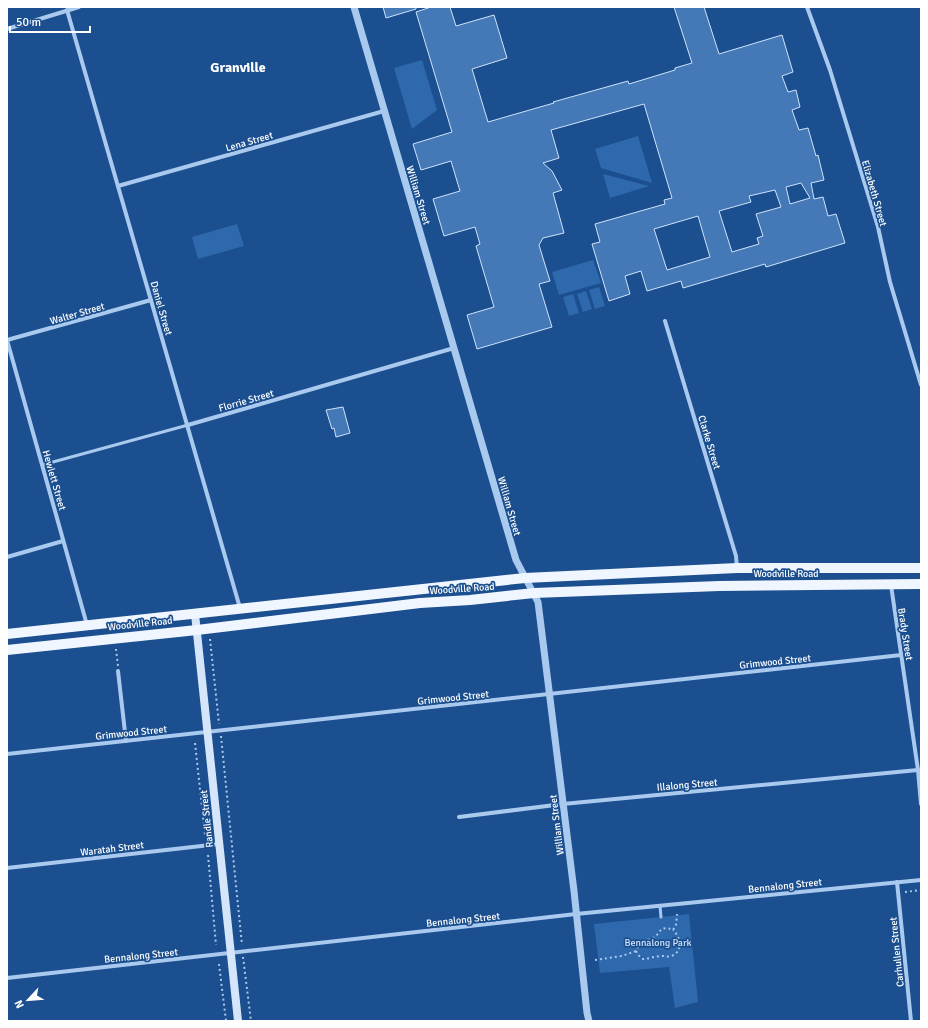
<svg xmlns="http://www.w3.org/2000/svg" width="928" height="1028" viewBox="0 0 928 1028" font-family="Signika,sans-serif">
<style>
.green{fill:#2e69ad}
.building{fill:#4478b7;stroke:#cfe3fa;fill-rule:evenodd}
.lines{fill:none;stroke-linecap:round;stroke-linejoin:round}
.path{stroke:#a9c9ee;stroke-width:2;stroke-dasharray:2 3;stroke-linecap:butt}
.service{stroke:#a9c9ee;stroke-width:3}
.minor{stroke:#a9c9ee;stroke-width:4}
.tertiary{stroke:#a9c9ee;stroke-width:7}
.secondary{stroke:#d6e6fa;stroke-width:8}
.primary{stroke:#f0f6ff;stroke-width:10}
.labels{text-anchor:middle;stroke-width:3.5;stroke-linejoin:round;paint-order:stroke}
.street-label{font-size:10px;fill:#fff;stroke:#1b4f8f}
.park-label{font-size:10px;fill:#cfe3fa;stroke:#1b4f8f}
.district-label{font-size:14px;font-weight:bold;fill:#fff;stroke:#1b4f8f}
</style>
<rect width="100%" height="100%" fill="#1b4f8f"/>
<g class="green">
<path d="M422,60L437,110L412,129L394,68Z"/>
<path d="M638,136L652,183L601,168L595,149Z"/>
<path d="M603,174L649,186L610,198Z"/>
<path d="M237,224L244,246L198,259L192,237Z"/>
<path d="M593,260L601,283L559,295L552,272Z"/>
<path d="M599,287L605,306L595,309L589,290Z"/>
<path d="M586,291L592,309L583,312L577,294Z"/>
<path d="M573,294L579,313L569,316L563,297Z"/>
<path d="M689,914L698,1002L675,1008L669,967L600,973L594,924Z"/>
</g>
<g class="building">
<path d="M383,7H416V9L386,18Z"/>
<path d="M431,7H450L456,26L494,15L507,58L472,69L488,122L554,103L553,102L628,81L629,84L675,70V68L692,63L674,7H704L719,54L782,35L793,72L782,76L788,92L796,90L800,107L792,110L799,130L808,128L816,156L818,155L824,180L811,183L814,199L823,197L828,216L836,214L845,243L766,267L765,264L683,288L681,281L647,291L641,271L625,276L630,294L609,301L592,244L600,242L595,224L665,204L664,200L672,198L644,104L551,130L559,158L543,163L552,171L562,190L553,193L564,233L543,238L539,245L550,281L539,284L552,327L477,349L467,315L494,307L476,246L480,244L475,227L444,236L433,199L460,191L451,161L421,170L413,144L452,132L416,12ZM801,183L810,198L790,204L786,187ZM775,190L781,207L756,214L763,236L757,238L759,244L732,252L719,211L751,202L749,196ZM698,216L710,257L667,270L654,229Z"/>
<path d="M343,407L350,433L336,437L334,428L332,429L326,410Z"/>
</g>
<g class="lines">
<g class="path">
<path d="M210,639L219,724"/>
<path d="M116,649L118,666"/>
<path d="M221,736L242,945"/>
<path d="M195,743L205,835"/>
<path d="M208,855L216,945"/>
<path d="M905,892L921,890"/>
<path d="M636,951L638,955L643,959C649,959 655,956 662,956C665,956 668,957 671,956C684,952 680,936 673,930"/>
<path d="M243,957L251,1021"/>
<path d="M595,960L622,956L636,951L640,942C644,940 650,940 653,938C661,934 659,924 673,930L676,925L677,914"/>
<path d="M219,964L226,1021"/>
</g>
<g class="service">
<path d="M42,465L188,425"/>
<path d="M660,906L661,917"/>
</g>
<g class="minor">
<path d="M807,7L830,70L878,227L890,282L921,385"/>
<path d="M67,10L240,608"/>
<path d="M7,29L79,7"/>
<path d="M118,186L384,111"/>
<path d="M665,321L736,556L737,568"/>
<path d="M7,340L87,625"/>
<path d="M7,340L151,300"/>
<path d="M188,425L454,348"/>
<path d="M7,557L63,541"/>
<path d="M891,585L918,770L921,804"/>
<path d="M118,671L126,741"/>
<path d="M7,754L901,655"/>
<path d="M459,817L563,804L918,770"/>
<path d="M7,868L219,844"/>
<path d="M897,882L911,1021"/>
<path d="M7,978L576,914L921,880"/>
</g>
<path class="tertiary" d="M354,7L516,560L538,602L574,891L587,1013L589,1021"/>
<path class="secondary" d="M195,614L238,1021"/>
<g class="primary">
<path d="M7,634L525,578L737,568H921"/>
<path d="M7,650L197,630L420,603L470,600L534,593L719,586L921,584"/>
</g>
</g>
<g class="labels">
<g class="street-label">
<text transform="translate(249 141) rotate(-16)" y="4">Lena Street</text>
<text transform="translate(875 193) rotate(74)" y="4">Elizabeth Street</text>
<text transform="translate(419 195) rotate(73)" y="4">William Street</text>
<text transform="translate(162 308) rotate(74)" y="4">Daniel Street</text>
<text transform="translate(77 313) rotate(-16)" y="4">Walter Street</text>
<text transform="translate(246 400) rotate(-16)" y="4">Florrie Street</text>
<text transform="translate(710 442) rotate(73)" y="4">Clarke Street</text>
<text transform="translate(55 480) rotate(74)" y="4">Hewlett Street</text>
<text transform="translate(510 506) rotate(74)" y="4">William Street</text>
<text x="786" y="577">Woodville Road</text>
<text transform="translate(462 588) rotate(-4)" y="4">Woodville Road</text>
<text transform="translate(140 623) rotate(-6)" y="4">Woodville Road</text>
<text transform="translate(906 634) rotate(81)" y="4">Brady Street</text>
<text transform="translate(775 661) rotate(-6)" y="4">Grimwood Street</text>
<text transform="translate(453 697) rotate(-6)" y="4">Grimwood Street</text>
<text transform="translate(131 732) rotate(-6)" y="4">Grimwood Street</text>
<text transform="translate(687 784) rotate(-5)" y="4">Illalong Street</text>
<text transform="translate(206 819) rotate(-96)" y="4">Randle Street</text>
<text transform="translate(556 825) rotate(-97)" y="4">William Street</text>
<text transform="translate(112 848) rotate(-7)" y="4">Waratah Street</text>
<text transform="translate(785 885) rotate(-6)" y="4">Bennalong Street</text>
<text transform="translate(463 919) rotate(-6)" y="4">Bennalong Street</text>
<text transform="translate(896 952) rotate(-96)" y="4">Carhullen Street</text>
<text transform="translate(141 955) rotate(-6)" y="4">Bennalong Street</text>
</g>
<g class="park-label">
<text x="658" y="946">Bennalong Park</text>
</g>
<g class="district-label">
<text x="238" y="72">Granville</text>
</g>
</g>
<rect width="928" height="1028" fill="none" stroke="#ffffff" stroke-width="16"/>
<g transform="translate(28 1000) rotate(244)" stroke="#1b4f8f" stroke-width="3" paint-order="stroke">
<path d="M0-3L7 15L0 10L-7 15Z" fill="#ffffff"/>
<text y="-6" font-size="11" font-weight="bold" text-anchor="middle" fill="#ffffff">N</text>
</g>
<path d="M10 26v6h80v-6" fill="none" stroke="#ffffff" stroke-width="2"/>
<text x="16" y="26" font-size="12" fill="#ffffff" stroke="#1b4f8f" stroke-width="3" paint-order="stroke">50 m</text>
</svg>
